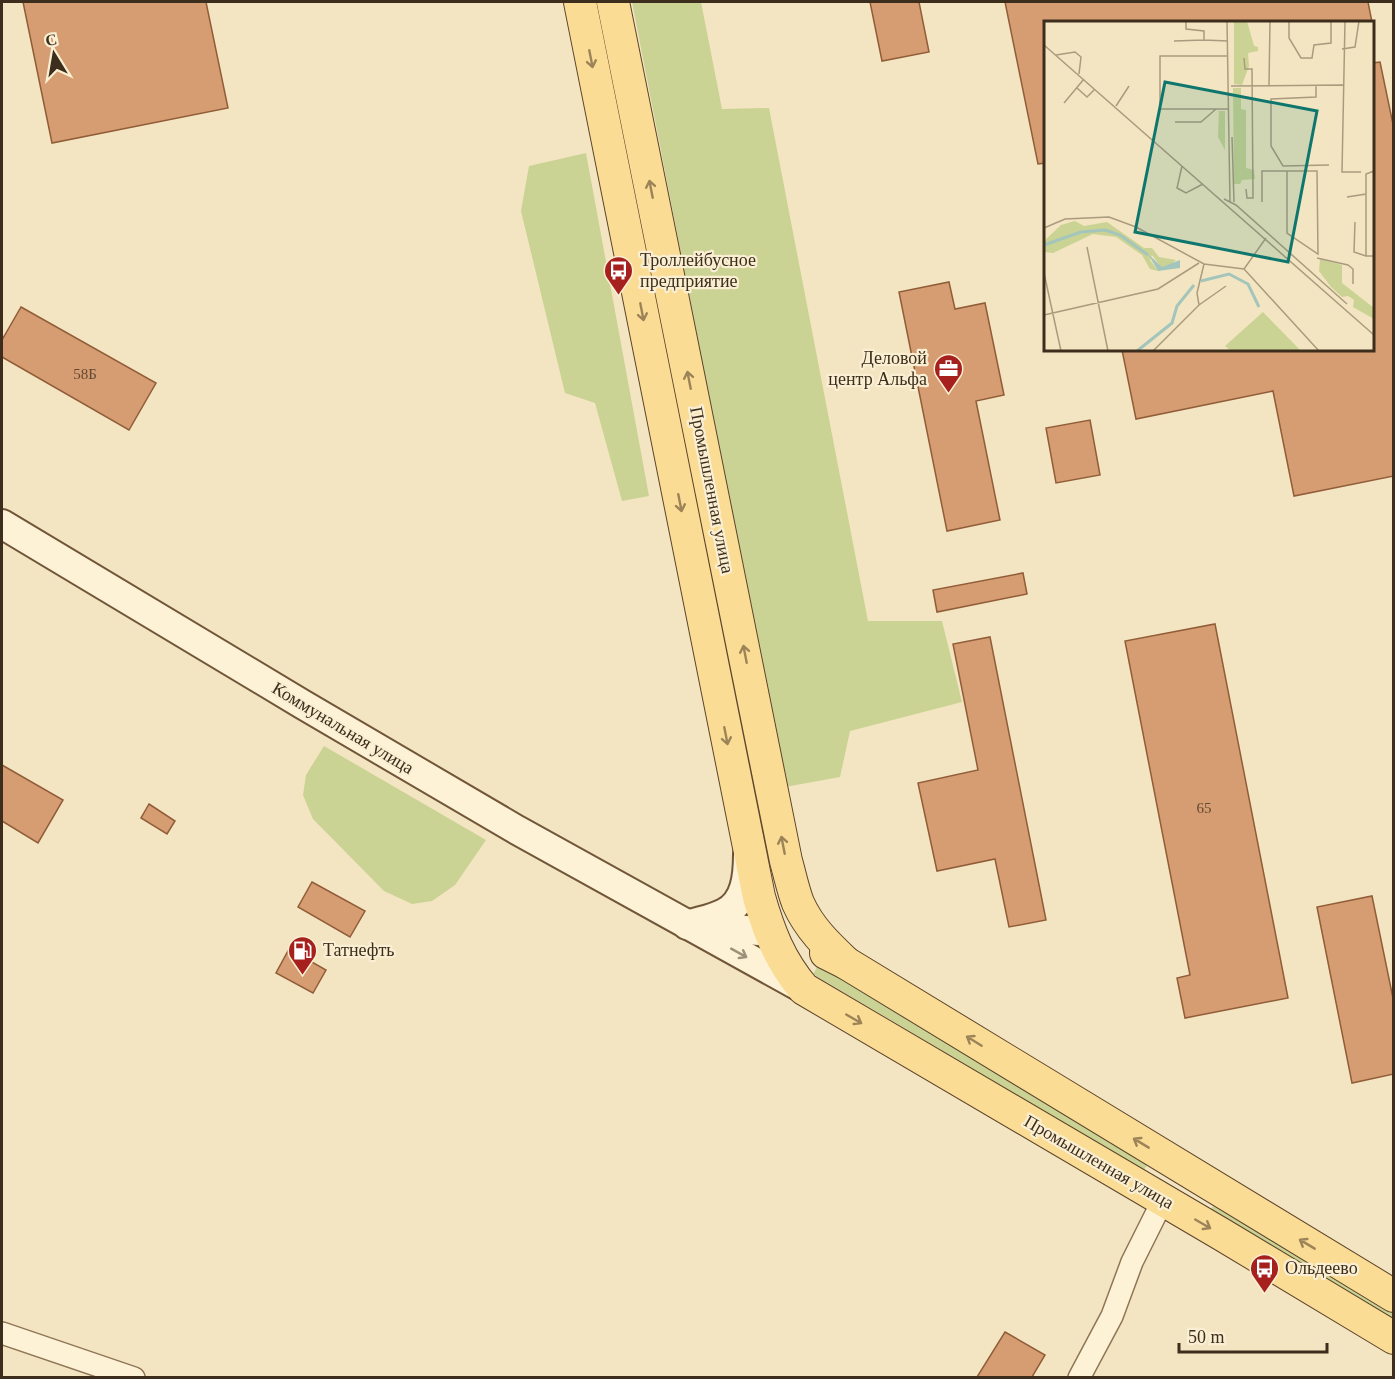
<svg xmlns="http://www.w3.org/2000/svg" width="1395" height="1379" viewBox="0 0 1395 1379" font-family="Georgia,serif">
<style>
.green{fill:#cad393}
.building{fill:#d69d72;stroke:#915d39;stroke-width:1.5}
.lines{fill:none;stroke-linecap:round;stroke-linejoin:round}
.minor-casing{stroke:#8f7556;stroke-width:24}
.secondary-casing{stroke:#715639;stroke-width:32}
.primary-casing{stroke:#5c432b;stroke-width:34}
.minor{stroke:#fdf2d6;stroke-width:21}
.secondary{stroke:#fdf2d6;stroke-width:28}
.primary{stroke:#fbdc95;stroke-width:32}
.oneway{stroke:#9c8458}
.oneway2{stroke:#9d9079}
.labels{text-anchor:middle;stroke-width:4.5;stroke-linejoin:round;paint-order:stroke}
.number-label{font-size:15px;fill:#634932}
.poi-label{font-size:18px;fill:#3d2d1c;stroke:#faefd2;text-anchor:start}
.street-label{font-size:18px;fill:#3d2d1c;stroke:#faefd2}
.inset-river{fill:none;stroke:#a4c5bc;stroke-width:3}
.inset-road{fill:none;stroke:#aa9b7f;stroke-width:1.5}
.view{fill:#0f766e;fill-opacity:0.15;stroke:#0f766e;stroke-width:3}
.inset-edge{fill:none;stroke:#3d2d1c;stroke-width:3}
</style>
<rect width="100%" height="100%" fill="#f3e5c1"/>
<g class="green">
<path d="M632,2H701L722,109L769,108L868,621H942L962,702L850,731L840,777L785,787Z"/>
<path d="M586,153L649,496L622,501L595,403L565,393L521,211L529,166Z"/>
<path d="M324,746L486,840L455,885L432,901L412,904L384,891L313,819L303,795L306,775Z"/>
<path d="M819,964L1150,1160L1144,1170L813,974Z"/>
<path d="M1213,1206L1393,1312V1325L1208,1215Z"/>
</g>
<g class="building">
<path d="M23,2H206L228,108L52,143Z"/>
<path d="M870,2H919L929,52L882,61Z"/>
<path d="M1005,2H1368L1372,22H1046V163L1038,164Z"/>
<path d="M1380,62L1394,129V476L1294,496L1273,391L1136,419L1122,350H1372V63Z"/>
<path d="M949,282L955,309L985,303L1004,395L976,401L1000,520L947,531L899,292Z"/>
<path d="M21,307L156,383L129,430L2,357V340Z"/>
<path d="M1090,420L1100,475L1056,483L1046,428Z"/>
<path d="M1023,573L1027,594L937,612L933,590Z"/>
<path d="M1215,624L1288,998L1185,1018L1177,978L1190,975L1125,641Z"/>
<path d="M990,637L1046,920L1009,927L995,859L937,871L918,783L978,770L953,644Z"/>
<path d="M2,765L63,800L38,843L2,821Z"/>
<path d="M149,804L175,821L167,834L141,818Z"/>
<path d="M312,882L365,911L350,937L298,907Z"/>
<path d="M1372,896L1394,1003V1074L1352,1083L1317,907Z"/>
<path d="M289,949L326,970L313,993L276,973Z"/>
<path d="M1005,1332L1045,1355L1032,1377H977Z"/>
</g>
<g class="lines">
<defs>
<g id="minor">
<path d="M2,1333L134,1378"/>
<path d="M1079,1378L1112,1316L1132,1262L1163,1200"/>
</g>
<g id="secondary">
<path d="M2,524L302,704L517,830L804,989"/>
<path d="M687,925C699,921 713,919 724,913C746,903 748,875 748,854"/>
<path d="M699,926L769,932"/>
</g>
<g id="primary">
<path d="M580,2L759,897C769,932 780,961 804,989L1221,1234L1394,1338"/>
<path d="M613,2L786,861C790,875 793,890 798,903C809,928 827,945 846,963"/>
<path d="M826,953L846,963L1394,1296"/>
</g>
</defs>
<use href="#minor" class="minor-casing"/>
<use href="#secondary" class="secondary-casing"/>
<use href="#primary" class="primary-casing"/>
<use href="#minor" class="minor"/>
<use href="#secondary" class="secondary"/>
<use href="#primary" class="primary"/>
</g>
<defs><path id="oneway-shaft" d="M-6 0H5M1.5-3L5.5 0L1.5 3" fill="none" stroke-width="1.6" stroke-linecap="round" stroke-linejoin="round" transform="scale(1.5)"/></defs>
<g class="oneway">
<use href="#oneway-shaft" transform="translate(591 59) rotate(79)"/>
<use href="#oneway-shaft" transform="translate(651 189) rotate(-101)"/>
<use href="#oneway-shaft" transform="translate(642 312) rotate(79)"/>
<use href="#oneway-shaft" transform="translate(689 380) rotate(-101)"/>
<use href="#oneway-shaft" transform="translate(680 503) rotate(79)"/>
<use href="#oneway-shaft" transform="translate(745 654) rotate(-101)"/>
<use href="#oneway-shaft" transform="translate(726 736) rotate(79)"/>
<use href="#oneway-shaft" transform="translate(783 845) rotate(-101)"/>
<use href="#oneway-shaft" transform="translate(854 1019) rotate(30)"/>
<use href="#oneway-shaft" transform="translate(974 1041) rotate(-148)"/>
<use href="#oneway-shaft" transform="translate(1141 1143) rotate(-149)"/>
<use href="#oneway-shaft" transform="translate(1203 1224) rotate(30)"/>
<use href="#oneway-shaft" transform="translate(1307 1244) rotate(-149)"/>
</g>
<use class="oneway2" href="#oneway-shaft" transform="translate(739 953) rotate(29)"/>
<defs>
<symbol id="bus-pin" viewBox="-11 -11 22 30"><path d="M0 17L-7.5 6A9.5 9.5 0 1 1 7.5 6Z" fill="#a6201e" stroke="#faefd2"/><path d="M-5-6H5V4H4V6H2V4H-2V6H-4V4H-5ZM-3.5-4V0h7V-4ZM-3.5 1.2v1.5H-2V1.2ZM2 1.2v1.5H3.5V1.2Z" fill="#fff"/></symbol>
<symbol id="office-pin" viewBox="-11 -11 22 30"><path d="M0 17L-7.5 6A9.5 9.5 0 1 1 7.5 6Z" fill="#a6201e" stroke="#faefd2"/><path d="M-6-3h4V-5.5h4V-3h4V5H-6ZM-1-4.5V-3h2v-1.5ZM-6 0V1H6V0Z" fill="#fff"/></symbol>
<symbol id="fuel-pin" viewBox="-11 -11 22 30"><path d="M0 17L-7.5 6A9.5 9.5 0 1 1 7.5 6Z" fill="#a6201e" stroke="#faefd2"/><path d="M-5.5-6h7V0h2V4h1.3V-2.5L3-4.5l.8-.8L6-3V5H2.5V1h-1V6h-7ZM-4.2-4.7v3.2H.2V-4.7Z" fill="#fff"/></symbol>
</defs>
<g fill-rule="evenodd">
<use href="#bus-pin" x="602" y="254" width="33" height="45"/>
<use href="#office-pin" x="932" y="352" width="33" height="45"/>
<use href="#fuel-pin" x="286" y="934" width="33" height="45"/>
<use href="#bus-pin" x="1248" y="1252" width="33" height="45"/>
</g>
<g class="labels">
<g class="number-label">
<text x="85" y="379">58Б</text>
<text x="1204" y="813">65</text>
</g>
<g class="poi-label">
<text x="640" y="266">Троллейбусное<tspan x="640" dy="21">предприятие</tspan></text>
<text x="927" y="364" text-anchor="end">Деловой<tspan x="927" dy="21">центр Альфа</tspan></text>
<text x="323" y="956">Татнефть</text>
<text x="1285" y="1274">Ольдеево</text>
</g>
<g class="street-label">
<text transform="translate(712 490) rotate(79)" y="6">Промышленная улица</text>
<text transform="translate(343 728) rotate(31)" y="6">Коммунальная улица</text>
<text transform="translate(1099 1162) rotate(30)" y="6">Промышленная улица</text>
</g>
</g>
<g transform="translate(1044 21)">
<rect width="330" height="330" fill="#f3e5c1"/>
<path d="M190,0H203L210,25L214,26V30L204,32L205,45L198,64L190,63ZM189,67H197V88L202,89V147L210,149L211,158L198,159L196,163H190ZM175,90H181V129L174,116ZM31,200L40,205L63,201L100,227H108L115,236L132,239L124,246H117L108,234L106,239L114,250L106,248L98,234L72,216L49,213L9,232L0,231V220L17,204ZM276,238L298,244V262L330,287V298L309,286L310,279L304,275L298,276L287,266L275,250ZM219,291L257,330H187L181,325Z" fill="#cad393"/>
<path d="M104,233L118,246L136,239V247L114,250Z" fill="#a4c5bc"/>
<path class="inset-river" d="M0,224L37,211L61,209L76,214L104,234M157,260L185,253L204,263L215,286M93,330L128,302L133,285L150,264"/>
<path class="inset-road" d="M142,0V8L160,10V19L184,20M183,0L186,182M245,0V17L257,37H268L270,24L287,22V0M301,0L298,151H317M130,20L160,19M0,24L330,314M298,28L311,26L315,0M12,34L31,31L37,36L35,53M184,35H116V88H184M200,37L201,48H208L209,177H203L202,168M225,64L226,0M272,64V76L227,78V125L239,145L285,144M187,65L299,64M33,67L43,76L51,68M20,82L40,58M72,85L85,65M131,101H157L172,88M188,116L190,181M138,145L133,167L142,172L159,163M322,173V235H330M303,176L322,173V153L330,150M180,178L192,184L303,283M218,181V150H273L274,233L243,212V150M311,201L310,231L322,235M0,207L21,198L65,196L92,206L160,243L200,248M222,217L200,248L275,330M43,226L64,330M273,237L304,244L309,248V263M0,252L17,330M155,284L153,272L160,243M0,294L114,268L155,242M109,330L155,284L182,265"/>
<path class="view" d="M121,61L273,90L244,241L91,211Z"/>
<rect width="330" height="330" class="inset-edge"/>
</g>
<rect width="1395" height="1379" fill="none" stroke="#3d2d1c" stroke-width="6"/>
<g transform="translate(54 54) rotate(349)" stroke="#faefd2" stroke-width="4.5" paint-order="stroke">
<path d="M0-4.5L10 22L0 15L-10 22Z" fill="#3d2d1c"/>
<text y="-9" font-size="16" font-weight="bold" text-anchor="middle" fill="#3d2d1c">С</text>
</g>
<path d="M1179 1343v9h148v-9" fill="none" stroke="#3d2d1c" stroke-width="3"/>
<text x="1188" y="1343" font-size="18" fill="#3d2d1c" stroke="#faefd2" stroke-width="4.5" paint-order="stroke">50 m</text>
</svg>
